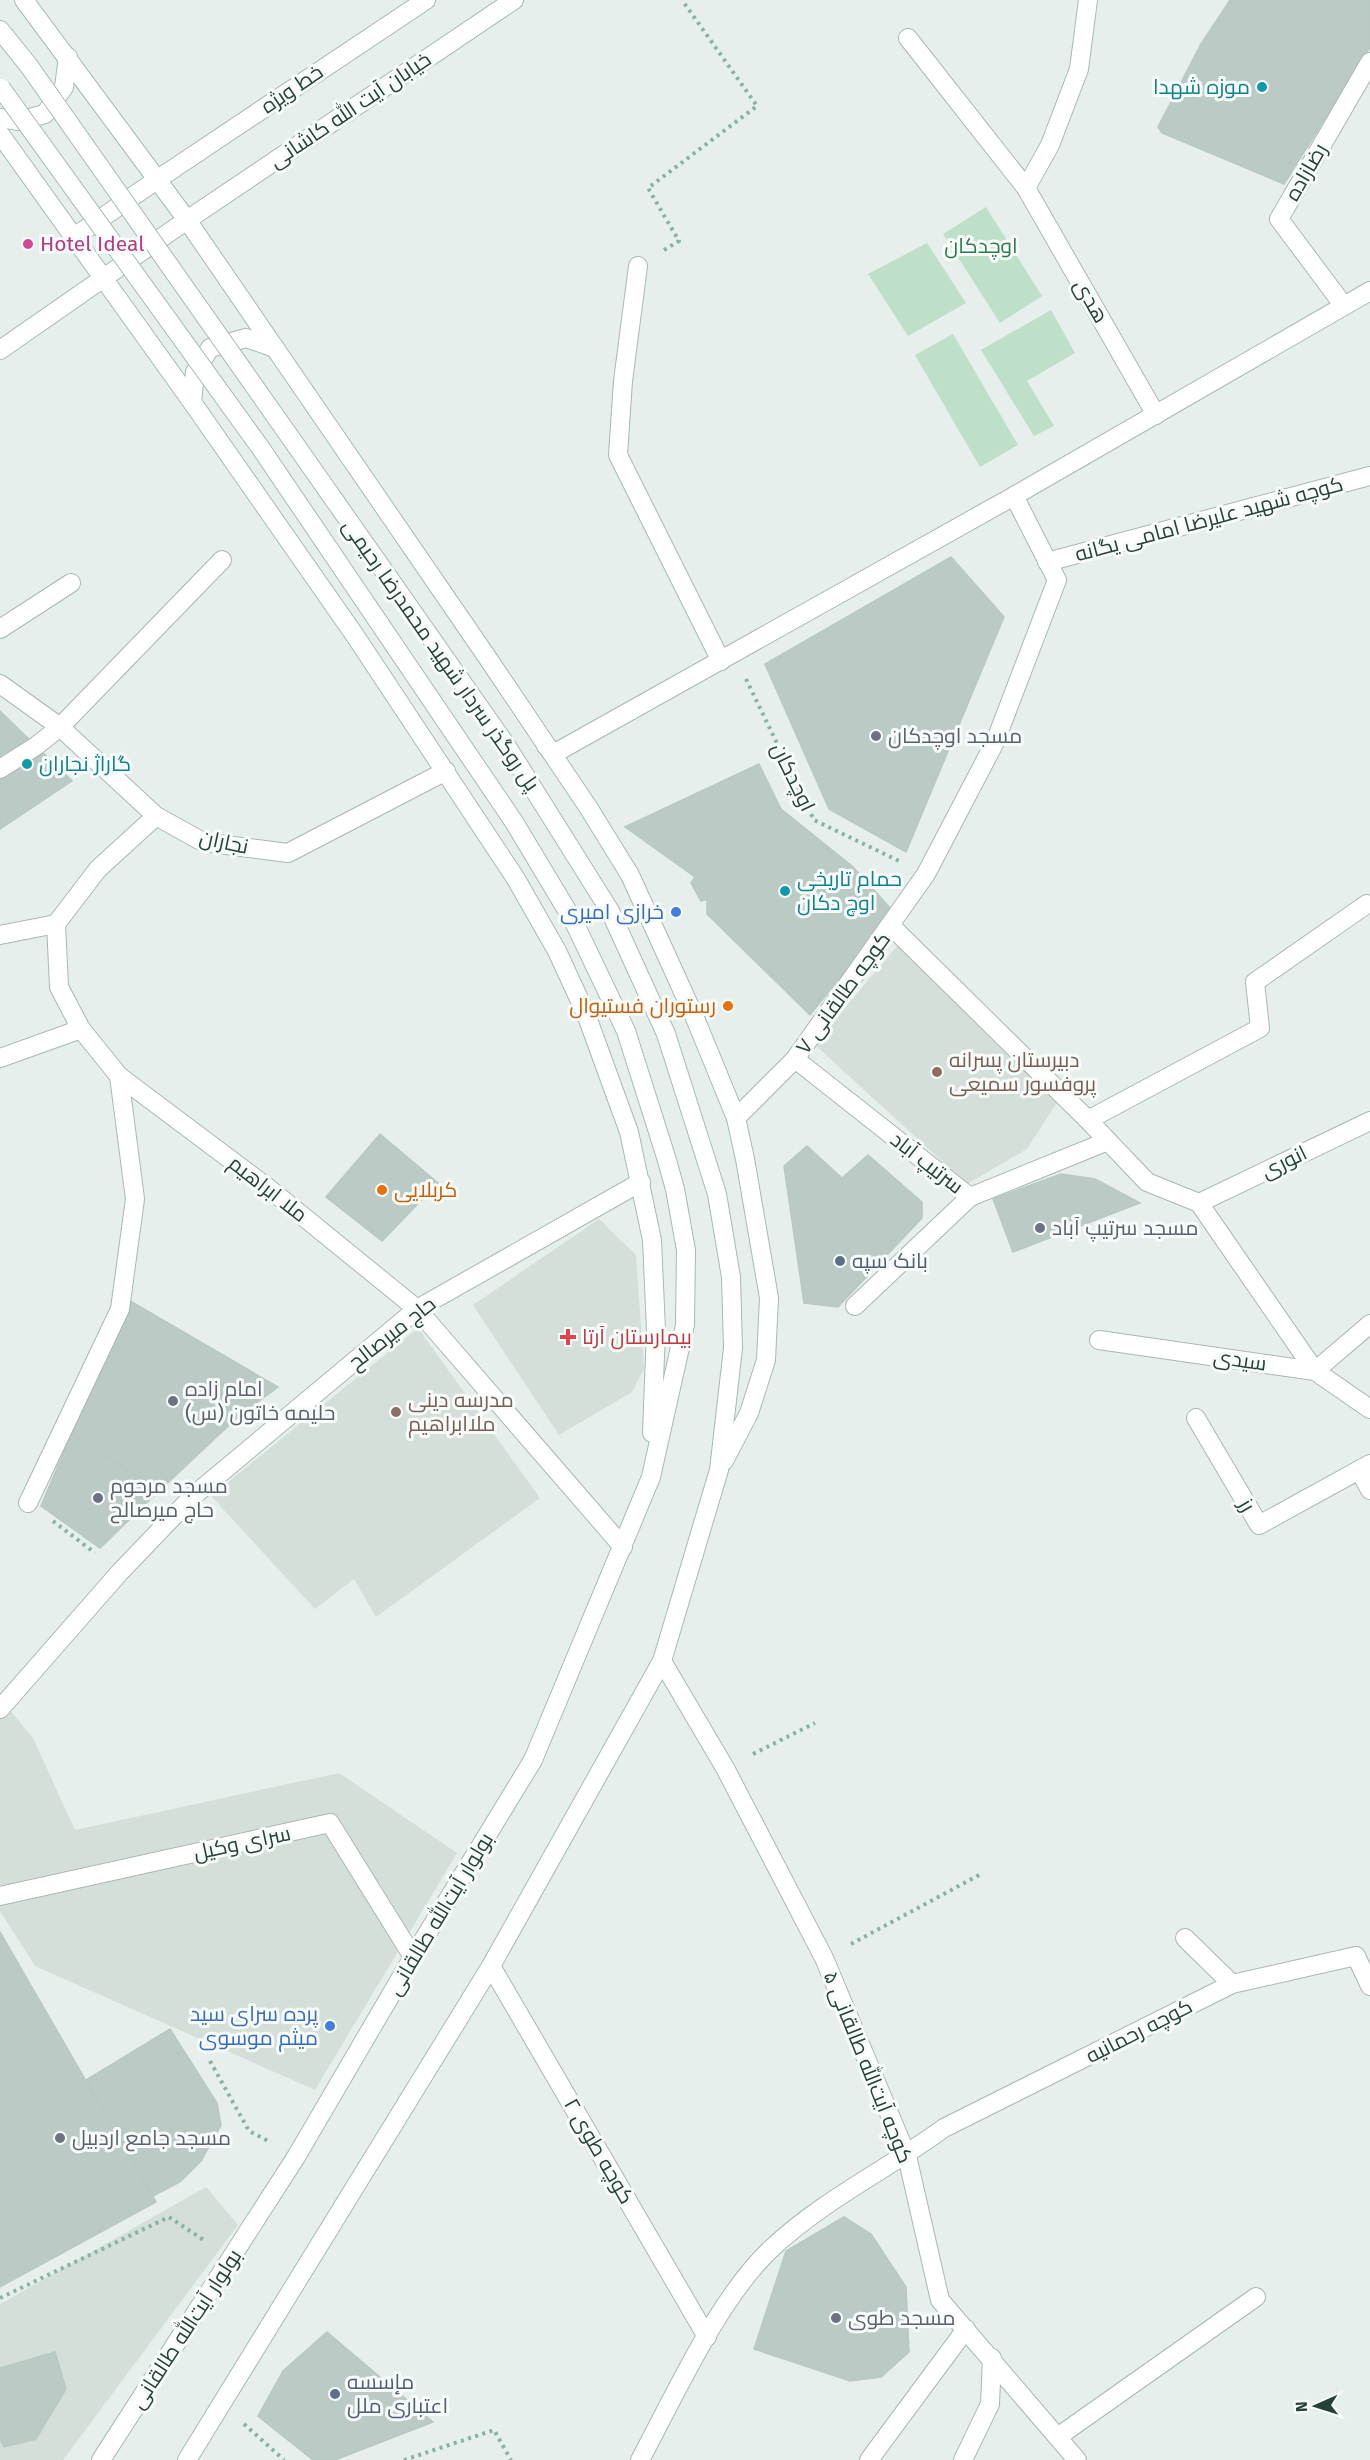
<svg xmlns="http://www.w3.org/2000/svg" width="1370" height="2460" viewBox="0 0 1370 2460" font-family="'Fira Sans',Cairo,sans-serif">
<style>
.built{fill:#d4dfda}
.green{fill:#bfe0c8}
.building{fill:#bbcac4;stroke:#b8c9c2;stroke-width:1.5}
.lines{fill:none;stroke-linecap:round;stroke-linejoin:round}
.lane-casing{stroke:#a8b8b2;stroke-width:20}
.street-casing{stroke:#a8b8b2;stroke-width:20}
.secondary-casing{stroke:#a4bbb3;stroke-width:20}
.path{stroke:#86b3a5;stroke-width:4;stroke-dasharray:3 4.5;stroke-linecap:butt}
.lane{stroke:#fff;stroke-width:18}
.street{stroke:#fff;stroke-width:18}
.secondary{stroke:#fff;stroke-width:18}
.secondary-bridge-casing{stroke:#a4bbb3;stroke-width:20;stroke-linecap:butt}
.secondary-bridge{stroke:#fff;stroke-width:18}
.culture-dot{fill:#0f9aa8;stroke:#f7fbf9;stroke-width:2}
.hotel-dot{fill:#d1479c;stroke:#f7fbf9;stroke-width:2}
.worship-dot{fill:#6b7280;stroke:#f7fbf9;stroke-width:2}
.shop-dot{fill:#3f7fe0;stroke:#f7fbf9;stroke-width:2}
.food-dot{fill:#e8710a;stroke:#f7fbf9;stroke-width:2}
.education-dot{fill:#8d6e63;stroke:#f7fbf9;stroke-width:2}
.service-dot{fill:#5c6f8a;stroke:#f7fbf9;stroke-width:2}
.health-dot{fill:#e0444e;stroke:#f7fbf9;stroke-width:2}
.labels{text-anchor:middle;stroke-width:6;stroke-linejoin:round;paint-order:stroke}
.culture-label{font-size:21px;fill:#0d838f;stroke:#f7fbf9;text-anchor:start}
.street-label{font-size:21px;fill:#24423a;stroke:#f7fbf9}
.hotel-label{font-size:21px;fill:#b23c85;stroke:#f7fbf9;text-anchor:start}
.park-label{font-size:21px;fill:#2d7a4b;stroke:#f7fbf9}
.worship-label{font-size:21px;fill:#5b616d;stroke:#f7fbf9;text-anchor:start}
.shop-label{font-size:21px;fill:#366cbe;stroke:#f7fbf9;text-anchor:end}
.food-label{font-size:21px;fill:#c56008;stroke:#f7fbf9;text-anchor:end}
.education-label{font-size:21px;fill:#785e54;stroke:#f7fbf9;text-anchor:start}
.service-label{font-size:21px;fill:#4e5e75;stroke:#f7fbf9;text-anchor:start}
.health-label{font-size:21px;fill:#be3a42;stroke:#f7fbf9;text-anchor:start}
</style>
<rect width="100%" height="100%" fill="#e6efeb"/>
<g class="built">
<path d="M899,944L1058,1101L1027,1149L967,1184L814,1044Z"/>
<path d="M599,1219L636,1255L644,1369L632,1392L559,1435L473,1305Z"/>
<path d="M418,1328L540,1498L376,1617L354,1579L315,1609L211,1496Z"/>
<path d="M0,1698L33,1738L75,1830L339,1773L457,1853L315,2090L35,1966L0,1911Z"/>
<path d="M206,2187L238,2225L63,2460H0V2304Z"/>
</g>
<g class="green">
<path d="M986,207L1042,296L1000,323L943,234Z"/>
<path d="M927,243L966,303L908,336L868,274Z"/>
<path d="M1051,310L1075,353L1027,381L1054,426L1034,436L981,350Z"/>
<path d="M953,334L1018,445L980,467L915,355Z"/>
</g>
<g class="building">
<path d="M1230,0H1370V47L1284,184L1162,133L1158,127L1201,44Z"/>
<path d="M951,557L1004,617L906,852L829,809L765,664Z"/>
<path d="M0,711L72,781L0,829Z"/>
<path d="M759,764L781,809L852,866L892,910L876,933L810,1015L707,914V899L701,901L691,883L695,877L625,827Z"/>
<path d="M380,1134L438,1183L382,1241L326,1197Z"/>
<path d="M807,1146L842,1178L868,1155L922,1202V1218L838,1307L804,1303L784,1166Z"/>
<path d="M1061,1174L1095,1179L1140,1203L1013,1252L993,1199Z"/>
<path d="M130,1301L278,1387L241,1414L160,1490L71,1435Z"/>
<path d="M71,1435L160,1490L100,1548L41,1506Z"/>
<path d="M0,1932L156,2202L0,2287Z"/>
<path d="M170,2029L217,2103L221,2125L201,2161L180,2182L153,2196L86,2080Z"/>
<path d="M844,2217L871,2234L906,2287L909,2352L881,2377L850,2381L754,2349L786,2251Z"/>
<path d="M327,2332L433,2422L335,2460H313L258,2416L283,2371Z"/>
<path d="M55,2352L66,2389L36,2439L4,2447L0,2439V2368Z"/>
</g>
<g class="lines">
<defs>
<g id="lane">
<path d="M158,179L426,0"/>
<path d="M638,266L623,381L618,455L721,661"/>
<path d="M0,769L36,746L60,727"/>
<path d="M963,2460L990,2404L992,2358"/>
</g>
<g id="street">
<path d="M1088,0L1079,69L1050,145L1026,188L1156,415"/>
<path d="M908,38L1026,188"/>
<path d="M1344,306L1279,219L1370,62"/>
<path d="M1047,562L1370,476"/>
<path d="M0,629L71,583"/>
<path d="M0,684L60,727L156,816L203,842L288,853L446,771"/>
<path d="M60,727L222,560"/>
<path d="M546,746L555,753L1014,496L1370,291"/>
<path d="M156,816L98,869L56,924L59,987L81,1029L119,1076L267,1187L417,1309L623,1547"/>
<path d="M891,926L1088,1120L1147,1182L1199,1203L1315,1371"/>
<path d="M0,935L56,924"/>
<path d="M0,1058L81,1029"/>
<path d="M795,1059L970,1197L1108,1141"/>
<path d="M736,1118L795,1059L926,874L995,742L1057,580L1014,496"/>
<path d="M1088,1120L1260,1028L1255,982L1367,904"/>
<path d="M1199,1203L1370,1121"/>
<path d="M855,1306L970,1197"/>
<path d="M1099,1340L1315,1371L1370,1409"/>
<path d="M1315,1371L1370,1324"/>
<path d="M1196,1418L1259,1525L1370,1464"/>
<path d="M1359,1470L1370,1490"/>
<path d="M28,1503L120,1309L135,1199L119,1076"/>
<path d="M662,1661L725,1768L824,1958L907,2156L940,2300L1077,2460"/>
<path d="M0,1709L120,1572L193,1496L417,1309L641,1182"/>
<path d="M0,1896L330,1823L413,1957"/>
<path d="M1185,1938L1232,1984"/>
<path d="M491,1966L707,2337"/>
<path d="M1059,2436L1256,2297"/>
<path d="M640,2460C675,2395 719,2297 772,2248C823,2200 888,2169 944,2128L1232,1984L1356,1956L1370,1986"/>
<path d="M869,2460L966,2329"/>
</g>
<g id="secondary">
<path d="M24,0L187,220L487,657L588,807L630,875L695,1018L736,1118L745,1159L769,1298L766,1360L749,1413L724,1461"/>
<path d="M0,30L29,66"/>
<path d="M0,118L18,121L45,114L64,87L68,57"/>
<path d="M0,134L192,402L356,637L516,879L557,951L586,1014L629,1132L652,1240L656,1330L652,1433"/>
<path d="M74,237L158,179"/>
<path d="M0,350L187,220L514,0"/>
<path d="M192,402L195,372L210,348L246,338L275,348"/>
<path d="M101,2460L296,2157L413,1957L533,1760L651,1477L685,1325L686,1250L675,1189L666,1157L626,1031L574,922L514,822L262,450"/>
<path d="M187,2460L491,1966L662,1661L719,1470L733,1348L731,1277L717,1194L666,1034L610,911L506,745L290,437"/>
</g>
</defs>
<use href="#lane" class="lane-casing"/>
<use href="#street" class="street-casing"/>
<use href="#secondary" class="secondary-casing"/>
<g class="path">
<path d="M664,250L679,241L648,188L757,106L682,0"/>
<path d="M746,679L814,820L899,861"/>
<path d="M53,1521L95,1553"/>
<path d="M753,1754L815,1723"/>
<path d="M851,1944L981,1874"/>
<path d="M210,2061L249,2131L270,2142"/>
<path d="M0,2298L169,2217L205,2241"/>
<path d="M244,2424L284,2460"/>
<path d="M404,2460L494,2430L511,2460"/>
</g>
<use href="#lane" class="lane"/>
<use href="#street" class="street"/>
<use href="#secondary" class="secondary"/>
<defs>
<g id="secondary-bridge">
<path d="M29,66L290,437"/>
<path d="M1,88L262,450"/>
</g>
</defs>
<use href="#secondary-bridge" class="secondary-bridge-casing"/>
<use href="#secondary-bridge" class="secondary-bridge"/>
</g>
<g class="culture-dot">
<circle cx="1262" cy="87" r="6"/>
<circle cx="27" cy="764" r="6"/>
<circle cx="785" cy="891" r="6"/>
</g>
<circle class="hotel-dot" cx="28" cy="244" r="6"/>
<g class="worship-dot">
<circle cx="876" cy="736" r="6"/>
<circle cx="1040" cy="1228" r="6"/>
<circle cx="173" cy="1401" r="6"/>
<circle cx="98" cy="1498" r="6"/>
<circle cx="60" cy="2138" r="6"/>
<circle cx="836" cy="2318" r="6"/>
</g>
<g class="shop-dot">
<circle cx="676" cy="912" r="6"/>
<circle cx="330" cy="2026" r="6"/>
</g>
<g class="food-dot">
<circle cx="728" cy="1006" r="6"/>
<circle cx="382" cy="1190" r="6"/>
</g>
<g class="education-dot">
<circle cx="937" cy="1072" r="6"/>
<circle cx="396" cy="1412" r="6"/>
</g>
<g class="service-dot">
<circle cx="840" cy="1261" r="6"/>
<circle cx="335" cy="2394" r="6"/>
</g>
<path class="health-dot" d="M565 1328h6v6h6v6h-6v6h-6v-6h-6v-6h6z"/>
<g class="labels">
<g class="culture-label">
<text x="1250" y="94" text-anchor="end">موزه شهدا</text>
<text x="39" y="771">گاراژ نجاران</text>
<text x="797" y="886">حمام تاریخی<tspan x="797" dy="24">اوچ دکان</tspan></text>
</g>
<g class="street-label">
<text transform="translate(292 89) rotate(-34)" y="7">خط ویژه</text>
<text transform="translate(350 110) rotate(-34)" y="7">خیابان آیت الله کاشانی</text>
<text transform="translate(1306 172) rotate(-60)" y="7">رضازاده</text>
<text transform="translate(1091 301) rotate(60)" y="7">هدی</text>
<text transform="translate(1209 519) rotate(-15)" y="7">کوچه شهید علیرضا امامی یگانه</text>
<text transform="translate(441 655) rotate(55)" y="7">پل روگذر سردار شهید محمدرضا رحیمی</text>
<text transform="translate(793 777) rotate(64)" y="7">اوچدکان</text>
<text transform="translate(224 842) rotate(12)" y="7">نجاران</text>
<text transform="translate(843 993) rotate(-54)" y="7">کوچه طالقانی ۷</text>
<text transform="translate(1284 1162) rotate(-26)" y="7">انوری</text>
<text transform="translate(927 1163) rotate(38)" y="7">سرتیپ آباد</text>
<text transform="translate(268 1189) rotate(38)" y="7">ملا ابراهیم</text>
<text transform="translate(392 1333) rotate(-38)" y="7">حاج میرصالح</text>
<text transform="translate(1240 1360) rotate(8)" y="7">سیدی</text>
<text transform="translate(1247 1505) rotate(60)" y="7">رز</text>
<text transform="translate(242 1843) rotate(-12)" y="7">سرای وکیل</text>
<text transform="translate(440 1914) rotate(-59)" y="7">بولوار آیت‌الله طالقانی</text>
<text transform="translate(1139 2031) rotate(-27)" y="7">کوچه رحمانیه</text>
<text transform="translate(868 2067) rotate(68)" y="7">کوچه آیت‌الله طالقانی ۵</text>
<text transform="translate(599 2151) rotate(60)" y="7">کوچه طوی ۲</text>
<text transform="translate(186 2329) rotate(-57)" y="7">بولوار آیت‌الله طالقانی</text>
</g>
<g class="hotel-label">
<text x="40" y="251">Hotel Ideal</text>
</g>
<g class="park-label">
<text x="981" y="253">اوچدکان</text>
</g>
<g class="worship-label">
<text x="888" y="743">مسجد اوچدکان</text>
<text x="1052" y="1235">مسجد سرتیپ آباد</text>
<text x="185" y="1396">امام زاده<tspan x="185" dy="24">حلیمه خاتون (س)</tspan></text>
<text x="110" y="1493">مسجد مرحوم<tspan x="110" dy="24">حاج میرصالح</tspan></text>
<text x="72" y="2145">مسجد جامع اردبیل</text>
<text x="848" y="2325">مسجد طوی</text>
</g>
<g class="shop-label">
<text x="664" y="919">خرازی امیری</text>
<text x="318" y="2021">پرده سرای سید<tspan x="318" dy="24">میثم موسوی</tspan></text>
</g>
<g class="food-label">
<text x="716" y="1013">رستوران فستیوال</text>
<text x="394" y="1197" text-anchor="start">کربلایی</text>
</g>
<g class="education-label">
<text x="949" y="1067">دبیرستان پسرانه<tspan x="949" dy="24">پروفسور سمیعی</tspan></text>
<text x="408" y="1407">مدرسه دینی<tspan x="408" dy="24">ملاابراهیم</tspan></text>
</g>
<g class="service-label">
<text x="852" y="1268">بانک سپه</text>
<text x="347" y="2389">مإسسه<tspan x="347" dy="24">اعتباری ملل</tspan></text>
</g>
<g class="health-label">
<text x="582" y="1344">بیمارستان آرتا</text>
</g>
</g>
<g transform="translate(1316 2406) rotate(267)" stroke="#f7fbf9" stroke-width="4.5" paint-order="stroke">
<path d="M0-4.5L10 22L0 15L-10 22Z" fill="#24423a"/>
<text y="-9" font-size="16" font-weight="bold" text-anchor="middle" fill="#24423a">N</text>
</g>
</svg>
